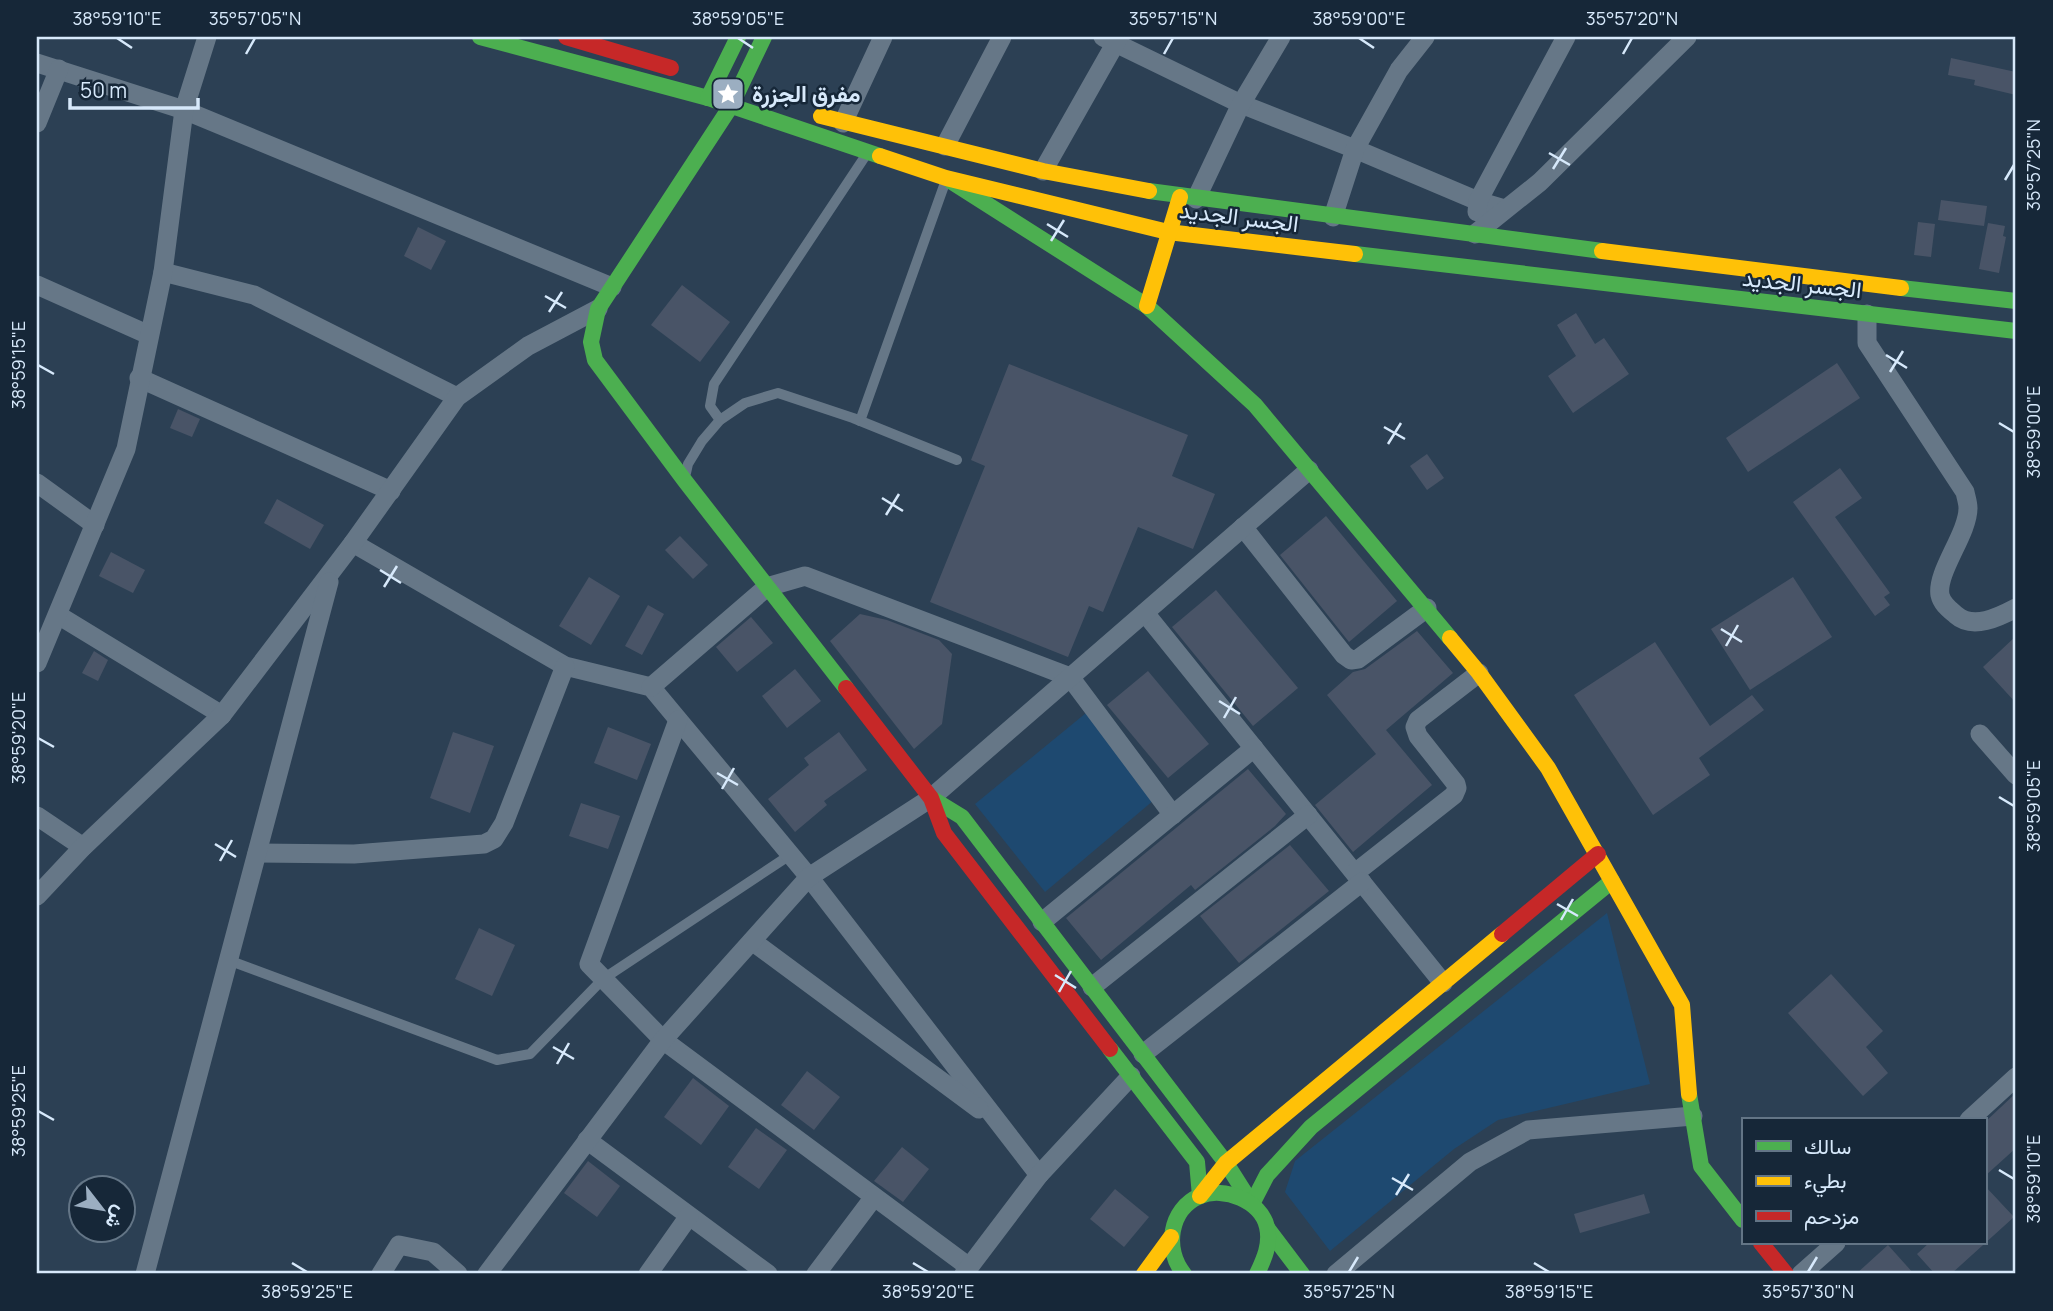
<svg xmlns="http://www.w3.org/2000/svg" width="2053" height="1311" viewBox="0 0 2053 1311" font-family="Manrope,Vazirmatn,sans-serif">
<style>
.built{fill:#1e4970}
.building{fill:#495467}
.lines{fill:none;stroke-linecap:round;stroke-linejoin:round}
.lane{stroke:#667787;stroke-width:10}
.street{stroke:#667787;stroke-width:19}
.fast{stroke:#4caf50;stroke-width:16}
.slow{stroke:#ffc107;stroke-width:16}
.jam{stroke:#c62828;stroke-width:16}
.ticks{fill:none;stroke:#d7e9fb;stroke-width:2.5}
.labels{text-anchor:middle;stroke-width:5;stroke-linejoin:round;paint-order:stroke}
.poi-label{font-size:23px;font-weight:bold;fill:#d7e9fb;stroke:#162738;text-anchor:start}
.street-label{font-size:23px;fill:#d7e9fb;stroke:#162738}
.neatline{fill:none;stroke:#d7e9fb;stroke-width:2.5}
.ticks-label{font-size:18px;text-anchor:middle;fill:#d7e9fb}
</style>
<rect width="100%" height="100%" fill="#2c4054"/>
<g class="built">
<path d="M1086,713L1154,800L1045,892L975,804Z"/>
<path d="M1607,913L1650,1084L1498,1120L1454,1149L1330,1251L1285,1192L1295,1161Z"/>
</g>
<g class="building">
<path d="M1951,58L2016,72V95L1974,85L1975,80L1948,75Z"/>
<path d="M1941,200L1987,206L1984,226L1938,220Z"/>
<path d="M1918,222L1935,224L1931,257L1914,255Z"/>
<path d="M1988,223L2005,226L2003,236L2006,237L1999,273L1979,269Z"/>
<path d="M418,227L446,241L431,270L404,256Z"/>
<path d="M682,285L730,322L700,362L651,325Z"/>
<path d="M1576,313L1595,344L1604,338L1629,374L1573,413L1548,376L1576,356L1557,325Z"/>
<path d="M1837,363L1860,398L1748,472L1726,438Z"/>
<path d="M1009,364L1188,435L1172,476L1215,494L1193,549L1138,527L1103,612L1089,606L1068,657L930,602L985,466L971,460Z"/>
<path d="M178,409L200,419L192,437L170,428Z"/>
<path d="M1427,454L1444,478L1427,490L1410,466Z"/>
<path d="M1840,468L1862,498L1835,517L1890,593L1884,597L1890,605L1875,616L1793,502Z"/>
<path d="M277,499L324,525L310,549L264,523Z"/>
<path d="M1326,516L1397,601L1349,642L1280,555Z"/>
<path d="M680,536L708,565L693,579L665,550Z"/>
<path d="M111,552L145,570L133,593L99,576Z"/>
<path d="M589,577L620,596L591,645L559,626Z"/>
<path d="M1793,577L1832,637L1750,690L1711,629Z"/>
<path d="M1216,590L1298,688L1253,726L1172,627Z"/>
<path d="M648,605L664,614L642,655L625,646Z"/>
<path d="M860,614L887,620L939,640L952,654L942,724L914,749L830,641Z"/>
<path d="M751,617L773,643L737,672L716,647Z"/>
<path d="M1417,631L1453,673L1386,730L1432,785L1353,852L1315,805L1376,754L1327,695L1353,672L1365,669Z"/>
<path d="M2016,636V703L1983,667Z"/>
<path d="M1655,642L1710,726L1752,695L1764,710L1699,758L1710,775L1653,815L1574,695Z"/>
<path d="M94,651L108,660L98,681L82,673Z"/>
<path d="M795,669L821,701L787,728L762,696Z"/>
<path d="M1148,671L1209,744L1168,778L1107,705Z"/>
<path d="M608,727L651,744L637,780L594,763Z"/>
<path d="M453,732L494,746L470,813L430,798Z"/>
<path d="M839,732L867,770L824,801L827,805L795,832L768,799L809,765L804,758Z"/>
<path d="M1248,769L1286,814L1275,826L1195,890L1191,885L1101,960L1066,918Z"/>
<path d="M581,803L620,816L608,849L569,836Z"/>
<path d="M1290,845L1329,891L1239,963L1200,916Z"/>
<path d="M479,928L515,945L492,996L455,979Z"/>
<path d="M1831,974L1883,1031L1866,1047L1888,1073L1863,1096L1788,1013Z"/>
<path d="M807,1071L840,1097L814,1130L781,1105Z"/>
<path d="M693,1078L729,1106L701,1145L664,1117Z"/>
<path d="M2016,1093V1148L1985,1176V1122Z"/>
<path d="M756,1128L787,1150L759,1189L728,1167Z"/>
<path d="M902,1147L929,1169L903,1202L874,1181Z"/>
<path d="M588,1161L620,1186L597,1217L564,1193Z"/>
<path d="M1985,1186L2014,1217L1951,1274H1935L1917,1254L1929,1243H1985Z"/>
<path d="M1115,1189L1149,1217L1124,1247L1090,1219Z"/>
<path d="M1644,1194L1650,1213L1580,1233L1574,1214Z"/>
<path d="M1888,1245L1914,1274H1856Z"/>
</g>
<g class="lines">
<g class="lane">
<path d="M720,420L710,406L714,384L866,155"/>
<path d="M860,421L946,180"/>
<path d="M686,473L688,464L702,441L720,420L745,403L778,393L853,418L957,460"/>
<path d="M228,960L497,1060L530,1054L603,979L790,855"/>
</g>
<g class="street">
<path d="M1103,37L1241,104L1355,149L1478,201L1505,209"/>
<path d="M37,63L184,110L612,287"/>
<path d="M37,123L59,69"/>
<path d="M843,123L883,37"/>
<path d="M945,146L1002,37"/>
<path d="M1043,171L1119,37"/>
<path d="M1196,199L1241,104L1281,37"/>
<path d="M1477,212L1478,201L1566,37"/>
<path d="M1333,217L1355,149L1399,70L1425,37"/>
<path d="M1475,234L1540,182L1687,37"/>
<path d="M163,272L254,295L457,397"/>
<path d="M37,285L149,335"/>
<path d="M1867,314V343L1965,492C1966,497 1968,503 1968,508C1968,534 1936,572 1940,595C1942,604 1949,609 1956,615C1973,630 1999,617 2016,608"/>
<path d="M139,378L391,491"/>
<path d="M37,483L95,525"/>
<path d="M1243,527L1344,655L1351,660L1358,659L1427,608"/>
<path d="M353,543L565,666L651,687L809,877L1039,1175"/>
<path d="M1145,613L1443,983"/>
<path d="M58,615L222,715"/>
<path d="M37,663L126,449L163,272L184,110L207,37"/>
<path d="M651,687L767,587L805,576L1070,677L1173,815"/>
<path d="M678,720L589,964L663,1040L969,1267"/>
<path d="M1980,734L2016,775"/>
<path d="M37,816L83,847"/>
<path d="M257,853L354,854L484,844L494,839L504,823L565,666"/>
<path d="M1355,873L1454,795L1457,788L1456,784L1418,736L1415,727L1418,720L1479,673"/>
<path d="M37,896L83,847L222,715L353,543L457,397L528,346L598,309"/>
<path d="M1042,922L1254,748"/>
<path d="M752,941L979,1109"/>
<path d="M1092,987L1308,815"/>
<path d="M1143,1054L1362,882"/>
<path d="M1969,1120L2016,1077"/>
<path d="M587,1140L768,1274"/>
<path d="M145,1274L329,582"/>
<path d="M381,1274L399,1245L433,1252L458,1274"/>
<path d="M487,1274L663,1040L809,877L931,798L1309,470"/>
<path d="M648,1274L689,1216"/>
<path d="M816,1274L874,1197"/>
<path d="M964,1274L1039,1175L1131,1076"/>
<path d="M1336,1274L1470,1162L1528,1130L1693,1116"/>
<path d="M1801,1274L1836,1243"/>
</g>
<g class="fast">
<path d="M480,37L708,98L880,156"/>
<path d="M708,98L738,37"/>
<path d="M731,106L598,309L591,342L595,360L685,481L846,688"/>
<path d="M731,106L764,37"/>
<path d="M952,182L1147,306L1255,405L1450,638"/>
<path d="M1149,191L1602,251"/>
<path d="M1355,254L2016,331"/>
<path d="M1901,288L2016,301"/>
<path d="M931,798L962,817L1226,1163L1252,1204"/>
<path d="M1110,1049L1197,1162L1200,1196"/>
<path d="M1689,1094L1701,1166L1743,1220"/>
<path d="M1252,1204L1267,1175L1311,1127L1612,881"/>
<path d="M1268,1229L1302,1274"/>
<path d="M1184,1274C1164,1250 1169,1209 1200,1196C1224,1186 1261,1201 1267,1227C1271,1244 1264,1259 1257,1274"/>
</g>
<g class="slow">
<path d="M821,116L1043,171L1149,191"/>
<path d="M880,156L946,178L1168,232L1355,254"/>
<path d="M1602,251L1901,288"/>
<path d="M1147,306L1180,197"/>
<path d="M1450,638L1479,673L1548,768L1682,1005L1689,1094"/>
<path d="M1200,1196L1226,1163L1502,934"/>
<path d="M1144,1274L1171,1237"/>
</g>
<g class="jam">
<path d="M566,37L671,68"/>
<path d="M846,688L931,798L944,833L1110,1049"/>
<path d="M1502,934L1598,854"/>
<path d="M1761,1243L1786,1274"/>
</g>
</g>
<path class="ticks" d="M117,38L132,48M738,38L753,48M1359,38L1374,48M246,54L255,38M1164,54L1173,38M1623,54L1632,38M1549,153L1570,165M1553,169L1566,148M2005,180L2014,165M1047,224L1068,237M1051,241L1064,220M545,296L566,308M549,312L562,292M1886,355L1907,368M38,365L54,374M1890,372L1903,351M1999,423L2014,432M1384,427L1405,439M1388,444L1401,423M882,498L903,511M886,515L899,494M380,570L401,583M384,587L397,566M1721,629L1742,642M1726,646L1738,625M1219,701L1240,714M1224,718L1236,697M38,738L54,747M717,773L738,785M722,789L734,768M1999,797L2014,806M215,844L236,857M220,861L232,840M1557,904L1578,916M1561,920L1573,899M1055,975L1076,988M1059,992L1071,971M553,1047L574,1059M557,1064L569,1043M38,1111L54,1120M1999,1170L2014,1179M1392,1178L1413,1190M1396,1195L1409,1174M292,1263L307,1272M913,1263L928,1272M1534,1263L1549,1272M1349,1272L1358,1257M1808,1272L1817,1257"/>
<defs>
<symbol id="sight-square" viewBox="-11 -11 22 22"><rect x="-9" y="-9" width="18" height="18" rx="4" fill="#9baec1" stroke="#162738"/><path d="M0-6L1.8-2.2L6-1.7L2.9 1.2L3.7 5.4L0 3.3L-3.7 5.4L-2.9 1.2L-6-1.7L-1.8-2.2Z" fill="#fff"/></symbol>
</defs>
<g fill-rule="evenodd">
<use href="#sight-square" x="709" y="75" width="38" height="38"/>
</g>
<g class="labels">
<g class="poi-label">
<text x="752" y="102">مفرق الجزرة</text>
</g>
<g class="street-label">
<text transform="translate(1239 217) rotate(7)" y="8">الجسر الجديد</text>
<text transform="translate(1802 284) rotate(6)" y="8">الجسر الجديد</text>
</g>
</g>
<rect width="2053" height="1311" fill="none" stroke="#162738" stroke-width="77"/>
<rect x="1742" y="1118" width="245" height="126" fill="#162738" stroke="#637586" stroke-width="2"/>
<rect x="1756" y="1141" width="35" height="10" fill="#4caf50" stroke="#637586" stroke-width="2"/>
<text x="1804" y="1154" font-size="21" fill="#d7e9fb">سالك</text>
<rect x="1756" y="1176" width="35" height="10" fill="#ffc107" stroke="#637586" stroke-width="2"/>
<text x="1804" y="1188" font-size="21" fill="#d7e9fb">بطيء</text>
<rect x="1756" y="1211" width="35" height="10" fill="#c62828" stroke="#637586" stroke-width="2"/>
<text x="1804" y="1224" font-size="21" fill="#d7e9fb">مزدحم</text>
<g transform="translate(102 1209) rotate(121)"><circle r="33" fill="#162738" stroke="#637586" stroke-width="2"/>
<path d="M0-5L12 26L0 18L-12 26Z" fill="#9baec1"/>
<text y="-10" font-size="19" font-weight="bold" text-anchor="middle" fill="#d7e9fb">ش</text>
</g>
<path d="M70 98v10h128v-10" fill="none" stroke="#d7e9fb" stroke-width="3.5"/>
<text x="80" y="98" font-size="21" fill="#d7e9fb" stroke="#162738" stroke-width="5" paint-order="stroke">50 m</text>
<rect x="38" y="38" width="1976" height="1234" class="neatline"/>
<g class="ticks-label">
<text x="117" y="25">38°59'10"E</text>
<text x="255" y="25">35°57'05"N</text>
<text x="738" y="25">38°59'05"E</text>
<text x="1173" y="25">35°57'15"N</text>
<text x="1359" y="25">38°59'00"E</text>
<text x="1632" y="25">35°57'20"N</text>
<text transform="translate(2034 165) rotate(-90)" y="6">35°57'25"N</text>
<text transform="translate(19 365) rotate(-90)" y="6">38°59'15"E</text>
<text transform="translate(2034 432) rotate(-90)" y="6">38°59'00"E</text>
<text transform="translate(19 738) rotate(-90)" y="6">38°59'20"E</text>
<text transform="translate(2034 806) rotate(-90)" y="6">38°59'05"E</text>
<text transform="translate(19 1111) rotate(-90)" y="6">38°59'25"E</text>
<text transform="translate(2034 1179) rotate(-90)" y="6">38°59'10"E</text>
<text x="307" y="1298">38°59'25"E</text>
<text x="928" y="1298">38°59'20"E</text>
<text x="1349" y="1298">35°57'25"N</text>
<text x="1549" y="1298">38°59'15"E</text>
<text x="1808" y="1298">35°57'30"N</text>
</g>
</svg>
